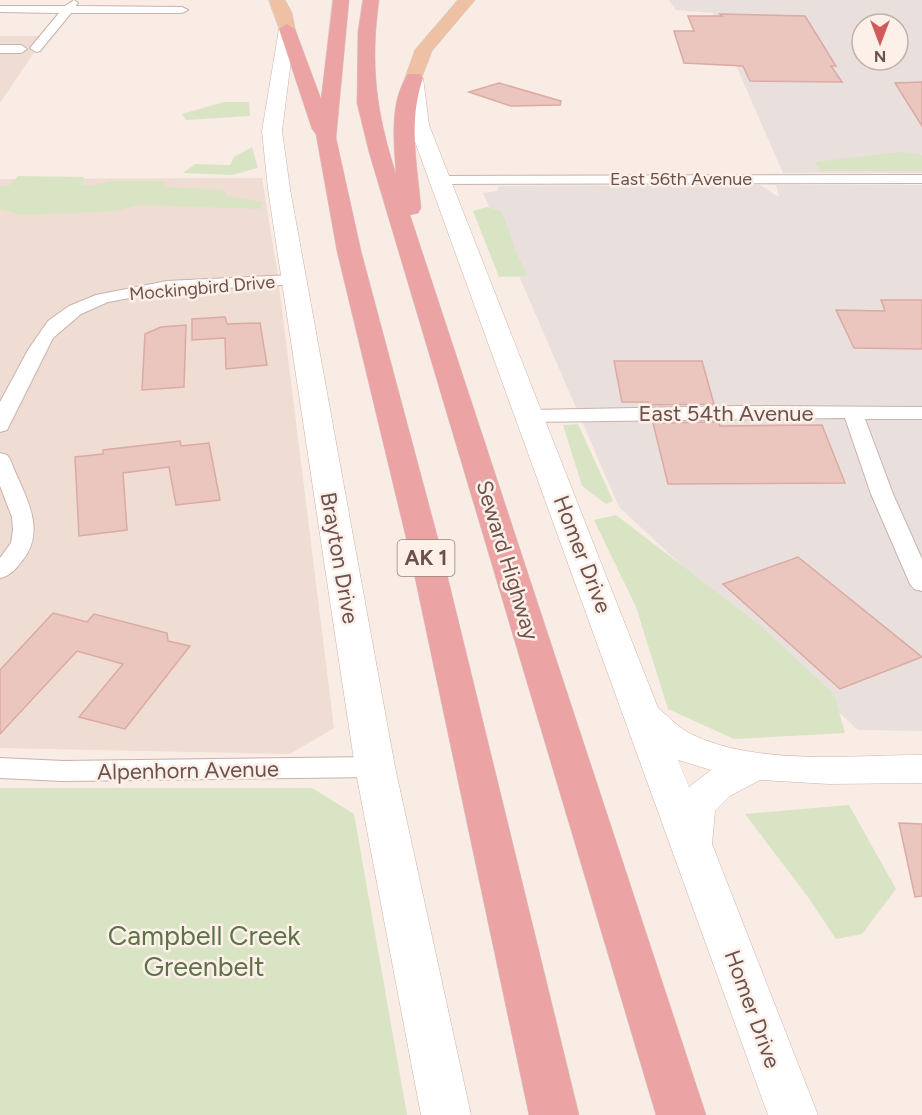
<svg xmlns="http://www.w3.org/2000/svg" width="922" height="1115" viewBox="0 0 922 1115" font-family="Figtree,sans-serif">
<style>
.residential{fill:#efdcd3}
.industrial{fill:#e9e0de;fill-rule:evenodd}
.green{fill:#d9e4c5}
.building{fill:#eac6bf;stroke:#dbaaa2;stroke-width:1.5}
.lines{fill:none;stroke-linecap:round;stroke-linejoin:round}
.street-casing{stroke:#c8b2ac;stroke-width:2}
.secondary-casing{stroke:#cdb3ad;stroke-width:1}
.primary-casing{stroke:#d3cbca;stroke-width:1}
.highway-casing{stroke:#d3cbca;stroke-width:1}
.street{fill:#fff;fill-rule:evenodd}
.secondary{fill:#fff;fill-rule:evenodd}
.primary{fill:#efc1a4;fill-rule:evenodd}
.highway{fill:#eba4a3;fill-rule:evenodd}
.labels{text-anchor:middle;stroke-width:5;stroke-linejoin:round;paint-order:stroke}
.far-street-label{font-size:18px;fill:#6d514d;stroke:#fcf0e9}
.shield{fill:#fcf0e9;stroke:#98817c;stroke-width:1.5}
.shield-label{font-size:21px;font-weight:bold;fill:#6d514d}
.street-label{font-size:22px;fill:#6d514d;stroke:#fcf0e9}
.near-park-label{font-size:27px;fill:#5e7247;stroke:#fcf0e9}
</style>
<rect width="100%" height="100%" fill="#f9ece4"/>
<g class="residential">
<path d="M0,36H45L0,103Z"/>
<path d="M262,178L277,270L334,728L290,754L0,748V179Z"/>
</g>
<g class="industrial">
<path d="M669,0H922V173H783L713,13L676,10ZM862,24H898V60H862Z"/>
<path d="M760,185L779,197L776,185H922V406H873L884,418L922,419V731L858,730L619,507L483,193L497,191L499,186Z"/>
</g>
<g class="green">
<path d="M224,102H249L250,116L186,120L182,114Z"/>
<path d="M252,147L258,168L232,175L183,173L195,164L230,165L234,157Z"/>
<path d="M901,152L922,155V171H821L814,162Z"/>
<path d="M18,176L84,177L82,185L94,186L110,181H165L163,187L225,190L226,196L262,202L260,209L137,205L117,211L22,215L0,209V186H9Z"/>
<path d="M487,207L502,211L516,252L528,276L499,277L473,211Z"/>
<path d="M578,424L613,501L606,504L582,486L563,425Z"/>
<path d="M616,515L761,626L834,694L845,733L734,739L668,709L636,607L594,520Z"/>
<path d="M0,788H312L354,814L407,1115H0Z"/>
<path d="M849,805L896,889L862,934L836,939L808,897L745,814Z"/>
</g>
<g class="building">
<path d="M720,14L805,16L836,66H831L842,82L750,81L743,66L684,63L674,31H694L688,16H722Z"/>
<path d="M922,82V126L895,83Z"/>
<path d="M499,83L561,101L560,105L511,106L469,92Z"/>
<path d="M881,300H922V349L854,348L836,310L885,311Z"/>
<path d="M225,317L227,324L260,323L267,365L226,369L225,338L192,340V319Z"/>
<path d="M186,325L184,387L142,390L145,334L161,327Z"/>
<path d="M614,361H702L714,404L649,405L648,402H622Z"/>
<path d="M719,422L720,426L822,425L845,483L668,484L653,423Z"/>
<path d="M180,441L181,446L209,443L220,500L176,505L169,467L123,473L127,530L79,536L75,457L103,454V450Z"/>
<path d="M798,557L922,657L840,689L723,584Z"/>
<path d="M53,613L87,622L94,614L167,633L168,641L190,646L125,729L79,717L123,664L77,651L0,734V670Z"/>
<path d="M899,823L922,824V896L915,897Z"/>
</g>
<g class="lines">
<defs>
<g id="street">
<path d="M74,0L78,3L76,6L182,7L188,10L182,13H71L40,51L36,52L30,48L59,13L0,12V6H65Z"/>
<path d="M0,45H21L27,49L21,53H0Z"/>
<path d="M922,175V183L439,184L432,180L439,176Z"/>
<path d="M293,275L299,276L301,280L299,284L167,291L108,302L81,314L53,338L7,430L0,432V402L28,350L48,321L69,306L96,295L167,281Z"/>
<path d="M740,406L922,407V419H865L893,494L922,559V591L914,589L910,584L871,494L845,418L530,422L520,416L530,410Z"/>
<path d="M0,453L7,455L10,459C22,492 49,528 22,561C16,569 10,576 0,578V558L11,543L13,530L12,517L0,486Z"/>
<path d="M375,757L385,760L388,767L385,774L375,777L63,781L0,778V758L63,761Z"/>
</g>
<g id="secondary">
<path d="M287,24L295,29L282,131L290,189L395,767L471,1115H421L355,767L268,189L262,131L279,29Z"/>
<path d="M414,73L423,78L429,125L658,708C669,717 679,728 691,734C756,766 851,755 922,755V783L829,784L760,780L730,796L715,811L712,844L818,1115H768L409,125L405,78ZM678,760L711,770L689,787Z"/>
</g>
<g id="primary">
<path d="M269,0H285L292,13L295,29L293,33H281Z"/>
<path d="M458,0H475L432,51L420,82H408L405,78L415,50Z"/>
</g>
<g id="highway">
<path d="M333,0H349L336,138L361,251L442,554L579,1115H529L410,554L337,251L316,134L312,129L279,29L287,24L295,29L321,99Z"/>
<path d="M363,0H379C370,65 376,112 396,174C394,142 389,102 408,74H420L423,78C408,121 417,164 421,208L418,213L410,215L706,1115H656L369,152L357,103L358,32Z"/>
</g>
</defs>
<use href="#street" class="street-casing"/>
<use href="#secondary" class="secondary-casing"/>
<use href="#primary" class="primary-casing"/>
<use href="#highway" class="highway-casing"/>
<use href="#street" class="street"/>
<use href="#secondary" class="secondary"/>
<use href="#primary" class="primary"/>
<use href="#highway" class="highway"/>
</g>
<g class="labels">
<g class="far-street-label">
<text x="681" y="185">East 56th Avenue</text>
<text transform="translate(202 288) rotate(-5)" y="6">Mockingbird Drive</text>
</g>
<rect class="shield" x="397.5" y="540" width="57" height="36" rx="4.5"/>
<g class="shield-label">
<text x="426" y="565">AK 1</text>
</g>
<g class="street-label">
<text x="726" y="421">East 54th Avenue</text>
<text transform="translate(583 554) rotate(69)" y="8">Homer Drive</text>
<text transform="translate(340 558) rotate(80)" y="8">Brayton Drive</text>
<text transform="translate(508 560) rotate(73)" y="8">Seward Highway</text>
<text transform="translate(188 770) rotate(-1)" y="8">Alpenhorn Avenue</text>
<text transform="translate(753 1009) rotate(70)" y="8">Homer Drive</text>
</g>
<g class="near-park-label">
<text x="204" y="945">Campbell Creek<tspan x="204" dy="31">Greenbelt</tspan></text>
</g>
</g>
<g transform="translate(880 42) rotate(180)"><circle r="28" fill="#fcf0e9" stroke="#c3b0ab" stroke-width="1.5"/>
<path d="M0-4.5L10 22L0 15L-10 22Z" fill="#d3595b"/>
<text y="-9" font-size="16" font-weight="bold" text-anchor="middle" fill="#6d514d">N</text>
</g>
</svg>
